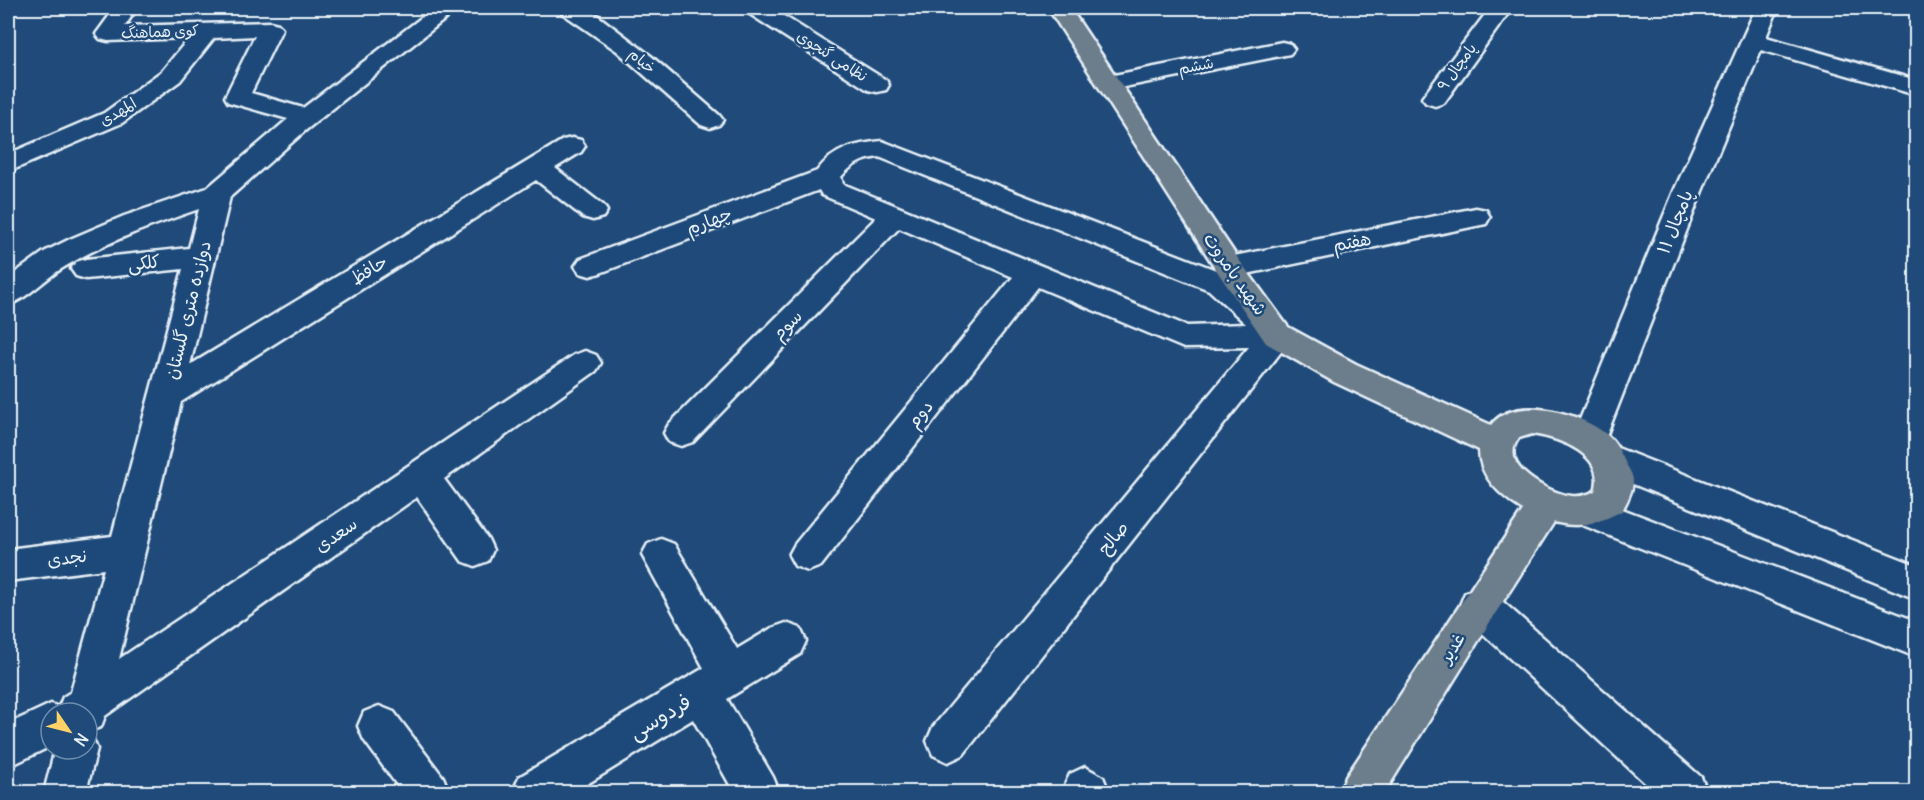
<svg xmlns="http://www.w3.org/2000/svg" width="1924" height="800" viewBox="0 0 1924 800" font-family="Delius,'Playpen Sans Arabic',sans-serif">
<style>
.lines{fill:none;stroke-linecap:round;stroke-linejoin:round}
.minor-casing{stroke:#e8f1f8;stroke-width:5}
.major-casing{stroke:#e8f1f8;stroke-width:5}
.minor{fill:#1f4a7a;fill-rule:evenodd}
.major{fill:#6c7d8b;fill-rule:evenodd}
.labels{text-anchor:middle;stroke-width:5;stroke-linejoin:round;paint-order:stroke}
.far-street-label{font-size:15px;fill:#e8f1f8;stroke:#1f4a7a}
.street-label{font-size:18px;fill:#e8f1f8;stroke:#1f4a7a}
.near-street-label{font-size:21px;fill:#e8f1f8;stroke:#1f4a7a}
</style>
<rect width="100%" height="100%" fill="#1f4a7a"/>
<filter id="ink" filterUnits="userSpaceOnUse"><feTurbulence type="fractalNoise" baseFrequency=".0167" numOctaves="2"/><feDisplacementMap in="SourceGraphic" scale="12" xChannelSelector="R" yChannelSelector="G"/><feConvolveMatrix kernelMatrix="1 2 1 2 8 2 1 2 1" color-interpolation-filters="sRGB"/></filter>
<g filter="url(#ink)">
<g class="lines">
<defs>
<g id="minor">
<path d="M115,8H137L125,26L270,22L278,24L282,29L251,93L303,108L434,8H459L306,130L230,197L190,365L563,140L572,138L581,140L585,146L581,152L555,168L603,205L607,211L603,217L593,220L583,217L536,180L181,402L119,659L574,355L585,351L596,355L601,363L596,371L444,479L488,539L493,550L488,561L475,566L462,561L417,497L105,716L101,727L87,732V713H51V746L8,767V724L51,704L59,707L63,697L71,692L104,569L8,581V549L112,536L183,269L86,279L76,276L71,269L76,262L86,259L189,248L199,209C153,225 107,241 66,266C46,277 29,298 8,305V278L44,252L70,239L124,216L207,188L288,119L228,102L225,97L255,36L214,38L180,81L122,123L8,172V154L104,113L162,71L189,38L108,41L100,39L96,34Z"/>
<path d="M559,8H585L597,15L651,56L719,115L723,120L719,125L710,128L701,125L617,51L562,13Z"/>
<path d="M745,8H771L886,80L889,85L886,90L877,92L868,90L748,13Z"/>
<path d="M1490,8H1512L1444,103L1435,106L1426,103L1422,98Z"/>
<path d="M1756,8H1778L1766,37L1916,80V95L1761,50L1702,191L1602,447L1608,445L1620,449L1916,565V599L1596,469L1591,459L1595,450L1589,452L1577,449L1572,439L1674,191Z"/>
<path d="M1282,42L1290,44L1294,49L1290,54L1109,90L1100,88L1097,83L1100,78L1109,76Z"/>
<path d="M882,141L1216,270L1214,267L1219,260L1229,257L1476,208L1486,210L1490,217L1486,224L1476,226L1232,277L1288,327L1293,335L1288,343L963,755L948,762L933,755L927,741L933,727L1249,347L1184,348L1038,287L821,566L808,571L795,566L789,555L795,544L1013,277L899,228L693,442L681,446L669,442L664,433L669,424L876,218L822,195L819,190L600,273L590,276L580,273L575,266L580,259L817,171C834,148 855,144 882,141ZM879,157L1209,290L1246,324L1187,326L843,184L841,177C852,164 862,159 879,157Z"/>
<path d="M1588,496L1916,621V657L1575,522L1570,511L1575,500Z"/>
<path d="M661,539L674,544L737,649L772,628L786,623L800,628L806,641L800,654L727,699L773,777L779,792H734L693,719L574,792H513L519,777L704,668L642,555L648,544Z"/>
<path d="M1479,588L1493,593L1701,777L1707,792H1655L1465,617L1460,605L1465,593Z"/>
<path d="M379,706L394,712L443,777L449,792H402L364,740L358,726L364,712Z"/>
<path d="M87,733L91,734L97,749L86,792H44L55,749H87Z"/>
<path d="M1085,767L1103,777L1109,792H1065L1063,789L1070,774Z"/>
</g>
<path id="major" d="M1048,8H1070L1239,260L1288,327L1356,364L1491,425C1514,395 1576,412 1602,431C1614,439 1620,451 1626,464C1629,469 1633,475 1633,481C1633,491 1626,503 1622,511C1598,523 1581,529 1554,522L1493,617L1385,792H1339L1346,777L1523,510C1501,496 1479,477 1479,450L1334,382L1266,343L1219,274ZM1532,434C1559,438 1607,454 1595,491C1587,495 1581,497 1572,496C1550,494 1496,466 1519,438Z"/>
</defs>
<use href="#minor" class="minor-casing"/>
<use href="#major" class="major-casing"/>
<use href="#minor" class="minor"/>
<use href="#major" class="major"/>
</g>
</g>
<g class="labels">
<g class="far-street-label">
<text transform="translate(160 32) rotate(-2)" y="5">کوی هماهنگ</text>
<text transform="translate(832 56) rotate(33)" y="5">نظامی گنجوی</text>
<text transform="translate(642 61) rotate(40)" y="5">خیام</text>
<text transform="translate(1196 66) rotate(-11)" y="5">ششم</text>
<text transform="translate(1457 67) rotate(-54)" y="5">پامچال ۹</text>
<text transform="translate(118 112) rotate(-31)" y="5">المهدی</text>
</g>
<g class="street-label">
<text transform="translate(709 221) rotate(-21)" y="6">چهارم</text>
<text transform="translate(1675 222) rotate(-68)" y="6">پامچال ۱۱</text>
<text transform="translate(1352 242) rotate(-11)" y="6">هفتم</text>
<text transform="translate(144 263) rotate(-6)" y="6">کلکی</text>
<text transform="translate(369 270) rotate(-32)" y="6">حافظ</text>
<text transform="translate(1235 274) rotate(55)" y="6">شهید بامروت</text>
<text transform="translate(188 310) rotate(-76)" y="6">دوازده متری گلستان</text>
<text transform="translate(787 325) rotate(-45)" y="6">سوم</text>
<text transform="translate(920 414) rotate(-51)" y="6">دوم</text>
<text transform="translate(336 535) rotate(-35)" y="6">سعدی</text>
<text transform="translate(1113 538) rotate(-51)" y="6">صالح</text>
<text transform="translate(67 558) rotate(-7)" y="6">نجدی</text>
<text transform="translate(1452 648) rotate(-58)" y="6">غدیر</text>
</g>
<g class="near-street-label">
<text transform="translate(660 717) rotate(-31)" y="7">فردوسی</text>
</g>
</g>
<rect width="1924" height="800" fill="none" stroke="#1f4a7a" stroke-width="30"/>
<rect x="15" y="15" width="1894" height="770" fill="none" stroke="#e8f1f8" stroke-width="2" filter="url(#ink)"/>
<g transform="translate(69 731) rotate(125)"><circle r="28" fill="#1f4a7a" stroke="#6f8dac" stroke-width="1.5"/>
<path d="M0-4.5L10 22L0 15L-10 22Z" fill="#ffd166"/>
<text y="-9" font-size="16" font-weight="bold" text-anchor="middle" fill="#e8f1f8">N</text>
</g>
</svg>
